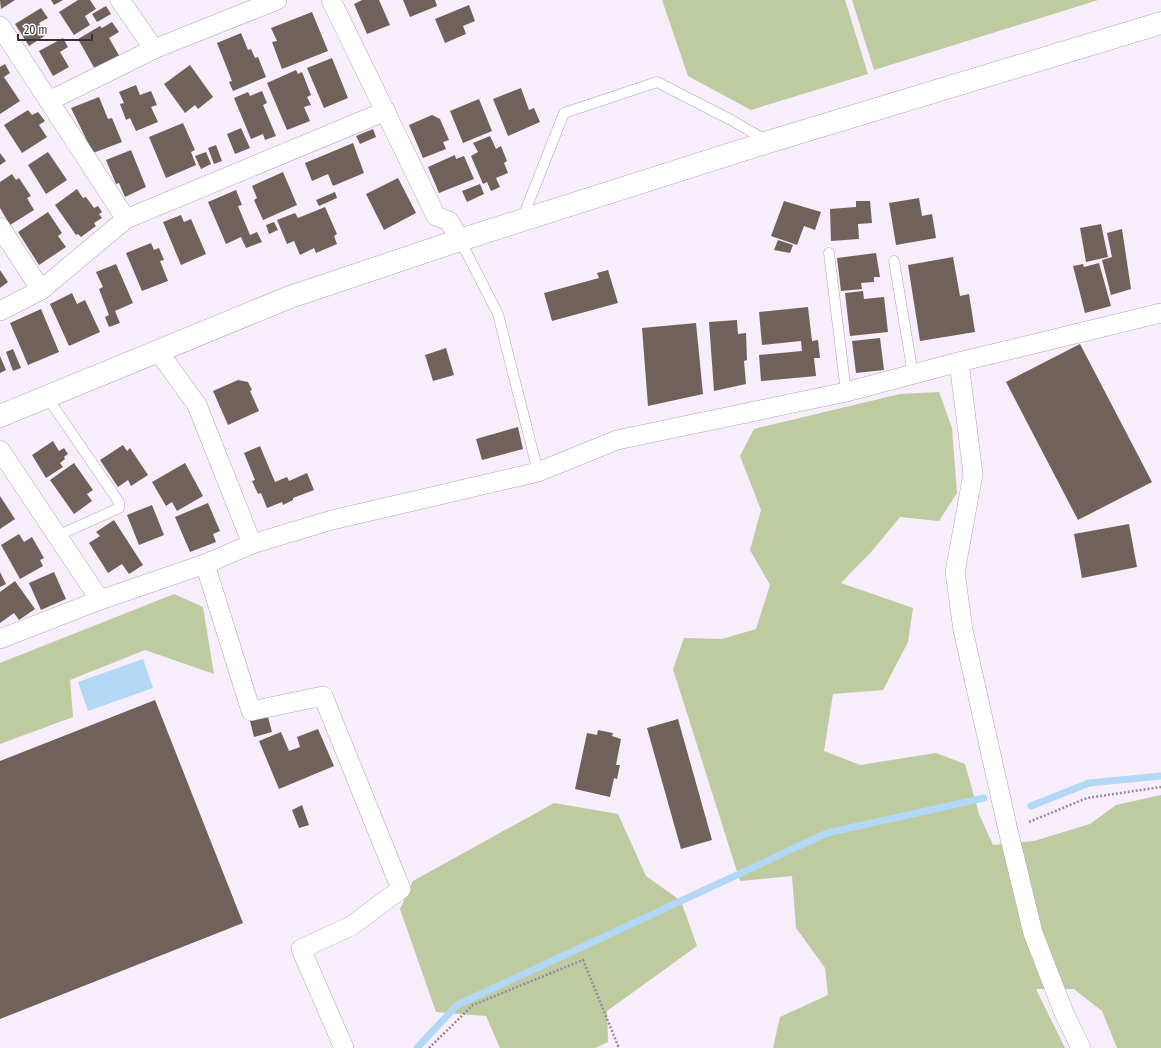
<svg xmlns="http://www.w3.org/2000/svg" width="1161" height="1048" viewBox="0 0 1161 1048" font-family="'Fira Sans Condensed',sans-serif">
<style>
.green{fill:#becaa0}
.water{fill:#b3d8f6}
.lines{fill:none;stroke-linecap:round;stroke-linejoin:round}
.stream{stroke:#b3d8f6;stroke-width:7}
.building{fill:#70625b}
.lane-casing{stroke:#afa5b2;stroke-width:11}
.street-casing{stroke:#afa5b2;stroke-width:20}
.secondary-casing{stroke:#afa5b2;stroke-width:23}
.path{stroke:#968f99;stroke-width:2.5;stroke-dasharray:2 2;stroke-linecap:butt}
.lane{stroke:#fff;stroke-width:10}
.street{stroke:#fff;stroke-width:19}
.secondary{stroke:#fff;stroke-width:22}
</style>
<rect width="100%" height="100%" fill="#f7edfb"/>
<g class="green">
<path d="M662,0H845L868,74L751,110L688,76Z"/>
<path d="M852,0H1098L874,70Z"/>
<path d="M939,392L952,428L957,493L939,521L900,517L872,551L841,583L913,608L908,642L883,690L833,694L824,751L860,765L936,753L965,764L979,814L993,845L1034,841L1090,824L1116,805L1161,795V1048H1117L1102,1011L1074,989H1036L1065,1048H773L780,1017L828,995L825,968L796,928L792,876L740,881L673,669L684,638L722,639L756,629L770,585L750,550L761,510L740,456L754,429L900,394Z"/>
<path d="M174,594L203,607L214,674L145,650L70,680L73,717L0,744V663Z"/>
<path d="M554,803L618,814L646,876L681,901L697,946L607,1011L608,1042L595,1048H500L486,1016L436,1012L400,909L413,881Z"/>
</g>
<path class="water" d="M143,659L153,688L88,711L78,682Z"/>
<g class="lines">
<g class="stream">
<path d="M1031,806L1089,783L1161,776"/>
<path d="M417,1048L457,1005L827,833L984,798"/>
</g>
</g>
<g class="building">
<path d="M0,0H15L1,9Z"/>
<path d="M51,0H63L54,5Z"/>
<path d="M78,0H90L96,9L85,16L90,25L74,35L59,12Z"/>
<path d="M362,0H379L390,25L367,34L354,4Z"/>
<path d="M403,0H435L437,6L410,17Z"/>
<path d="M469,5L475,21L463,26L466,34L445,43L435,19Z"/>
<path d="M106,6L111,14L97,22L92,14Z"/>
<path d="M41,8L48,18L39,23L46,35L29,46L15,24Z"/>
<path d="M312,12L328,51L282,69L272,42L277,41L271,28Z"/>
<path d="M112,22L119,32L109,38L120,57L96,71L78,39L100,26L102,28Z"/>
<path d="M241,33L248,50L251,49L255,58L258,57L266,77L233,91L229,82L232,81L217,43Z"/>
<path d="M63,38L68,47L60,52L69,67L53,76L39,51Z"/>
<path d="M332,58L348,98L324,108L307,68Z"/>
<path d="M5,64L10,73L4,77L20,101L0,114V67Z"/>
<path d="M190,65L213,97L198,109L195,105L185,113L164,84Z"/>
<path d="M296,70L298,74L302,72L311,95L307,97L311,105L304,107L310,121L287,130L267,83Z"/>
<path d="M136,85L140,95L151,91L157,105L151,107L158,122L136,131L130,118L126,120L120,104L124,103L119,92Z"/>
<path d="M521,88L529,110L534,108L540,122L508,136L493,99Z"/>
<path d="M262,91L267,103L263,105L276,136L265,140L263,134L251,139L234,98L248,92L250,96Z"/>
<path d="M99,97L108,119L112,118L122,142L93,153L71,108Z"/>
<path d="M479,99L492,131L463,143L450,111Z"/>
<path d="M28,110L32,115L38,112L45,121L39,125L47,137L22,153L4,125Z"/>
<path d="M432,115L440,119L449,140L443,142L446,149L423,158L409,125Z"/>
<path d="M183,123L195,150L191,152L196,165L166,178L149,137Z"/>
<path d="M241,128L250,148L235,154L227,134Z"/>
<path d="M373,129L376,137L360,144L356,136Z"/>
<path d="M490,136L496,149L501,146L507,161L504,163L508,173L496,178L500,187L491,191L487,182L483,184L471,156L478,152L473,143Z"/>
<path d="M353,143L364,173L333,186L328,174L312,181L305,163Z"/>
<path d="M216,145L222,161L214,164L208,148Z"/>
<path d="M131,150L146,187L125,197L119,183L116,184L106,160Z"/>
<path d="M48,152L67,180L46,194L28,165Z"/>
<path d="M206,152L211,164L201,169L195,156Z"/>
<path d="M0,153L6,161L0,165Z"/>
<path d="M455,155L456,159L464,156L474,179L439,193L428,167Z"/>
<path d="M283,172L297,205L263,220L254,200L257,198L252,186Z"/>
<path d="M12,174L16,180L19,178L31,196L27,198L34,210L10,225L0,208V182Z"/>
<path d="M398,178L416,213L384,230L366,194Z"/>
<path d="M480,184L484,194L467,202L462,191Z"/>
<path d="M77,189L83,198L86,197L94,208L98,206L102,212L99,214L102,218L94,223L96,226L81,237L78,234L76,235L55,205Z"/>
<path d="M236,190L242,205L238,206L250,235L257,232L262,242L246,248L241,237L226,244L208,202Z"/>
<path d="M335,192L337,198L319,206L316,200Z"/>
<path d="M919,198L922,216L932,214L936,238L896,245L889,203Z"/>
<path d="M784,201L821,212L815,230L804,226L797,245L771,236Z"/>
<path d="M856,201H870L872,223L858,224L859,239L831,241L830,209L856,207Z"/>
<path d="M325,207L337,234L334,236L337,244L316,253L314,248L300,255L294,241L287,244L277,220L295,213L298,218Z"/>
<path d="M48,212L62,233L58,236L66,247L39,265L18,232Z"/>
<path d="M181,215L184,222L191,219L206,254L181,265L163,222Z"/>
<path d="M274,222L278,230L269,234L266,225Z"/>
<path d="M1101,224L1108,257L1086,262L1080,228Z"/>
<path d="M1122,229L1131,289L1111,295L1102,260L1112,257L1107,233Z"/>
<path d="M778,240L793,245L790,253L774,250Z"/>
<path d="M151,243L154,250L159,248L164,260L160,261L168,281L142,291L126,253Z"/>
<path d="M876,253L880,277H874V282L861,283L862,289L841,291L837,258Z"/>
<path d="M953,257L960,296L969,294L975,332L920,341L908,265Z"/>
<path d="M1099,263L1111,306L1085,313L1073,266L1083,264L1084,267Z"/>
<path d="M116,264L133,303L115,311L120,323L109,327L105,317L109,315L99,289L103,287L96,272Z"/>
<path d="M0,270L8,282L0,288Z"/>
<path d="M608,270L618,303L552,321L544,293L599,278L597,273Z"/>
<path d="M863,291L864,299L884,297L888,332L850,336L845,293Z"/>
<path d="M72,293L77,304L85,300L100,332L69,346L50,304Z"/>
<path d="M808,307L812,341L818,340L820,358H814L816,376L761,381L759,355L802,351L801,341L762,345L759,312Z"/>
<path d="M41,309L59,352L28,365L10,323Z"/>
<path d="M737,320L738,334L746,333L747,360L744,361L746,384L714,391L709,322Z"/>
<path d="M696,323L703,394L648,406L642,328Z"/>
<path d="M880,338L884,370L856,373L852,341Z"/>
<path d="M1080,344L1152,482L1078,520L1006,382Z"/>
<path d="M446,348L454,375L433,381L425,355Z"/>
<path d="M13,349L21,368L13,371L6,352Z"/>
<path d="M0,356L6,370L0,373Z"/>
<path d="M238,380L248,382L252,390L250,391L259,411L228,425L213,391Z"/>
<path d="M518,427L523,449L482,460L476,439Z"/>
<path d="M53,441L59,451L64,448L68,454L64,457L65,459L60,463L63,467L46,478L32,455Z"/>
<path d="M123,445L127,451L130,448L148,475L131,486L128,480L118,487L100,460Z"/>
<path d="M260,446L275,482L287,477L289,481L307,473L314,490L293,498V500L283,505L282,502L267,508L261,493L258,494L252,481L255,480L244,453Z"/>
<path d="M74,463L93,490L87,494L92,501L74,514L50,480Z"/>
<path d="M185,463L203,496L177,511L172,502L166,506L152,482Z"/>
<path d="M0,496L15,519L0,529Z"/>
<path d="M208,503L220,531L213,534L216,542L190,552L175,517Z"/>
<path d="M152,505L164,535L139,545L127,515Z"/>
<path d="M114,520L143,565L129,574L122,564L108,573L89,543L100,536L96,532Z"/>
<path d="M1129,524L1137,567L1082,578L1074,534Z"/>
<path d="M19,534L24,542L32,537L44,558L40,560L43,566L20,579L1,545Z"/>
<path d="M0,572L6,584L0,587Z"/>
<path d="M54,572L66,599L41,610L29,583Z"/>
<path d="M15,581L35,609L19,620L14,613L0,623V592Z"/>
<path d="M155,700L243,923L0,1019V761Z"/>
<path d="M268,717L272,732L254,737L250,721Z"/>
<path d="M678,719L712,840L681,849L647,728Z"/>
<path d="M318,729L334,766L279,789L259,741L281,732L289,751L300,747L297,737Z"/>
<path d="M598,730L613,733L612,736L621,739L616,765H620L617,779L614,778L610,797L575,789L587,733L597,735Z"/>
<path d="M302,805L309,825L299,828L292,810Z"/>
</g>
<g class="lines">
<defs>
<g id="lane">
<path d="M522,219L564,113L657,82L733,121L767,141"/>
<path d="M460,240L498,314L538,472"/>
<path d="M829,253L846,392"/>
<path d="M894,261L913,374"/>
<path d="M47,397L119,502V508L57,536"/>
</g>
<g id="street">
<path d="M120,0L154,49L277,0"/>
<path d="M331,0L436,216L449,221L460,240"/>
<path d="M0,26L126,219"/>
<path d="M49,101L154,49"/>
<path d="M0,227L41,290"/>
<path d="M0,311L41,290L126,219L386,111"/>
<path d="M158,351L197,405L252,544"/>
<path d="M959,362L973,474L955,572L963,630L1008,830L1033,933L1064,1013L1081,1048"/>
<path d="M0,450L100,600"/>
<path d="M205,564L251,711L323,696L401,889L351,926L301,949L344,1048"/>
<path d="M0,639L100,600L205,564L252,544L332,520L538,472L617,440L846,392L959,362L1161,313"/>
</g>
<path id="secondary" d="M0,416L290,297L460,240L768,142L1161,23"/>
</defs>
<use href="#lane" class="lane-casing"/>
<use href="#street" class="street-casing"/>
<use href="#secondary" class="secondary-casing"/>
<g class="path">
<path d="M1029,822L1087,798L1161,787"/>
<path d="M429,1048L473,1005L583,960L619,1048"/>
</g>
<use href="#lane" class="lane"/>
<use href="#street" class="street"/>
<use href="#secondary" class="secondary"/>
</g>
<path d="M18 34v6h74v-6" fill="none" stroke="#363237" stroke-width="2"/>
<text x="24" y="34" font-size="12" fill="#363237" stroke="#ffffff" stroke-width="3" paint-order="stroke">20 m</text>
</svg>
